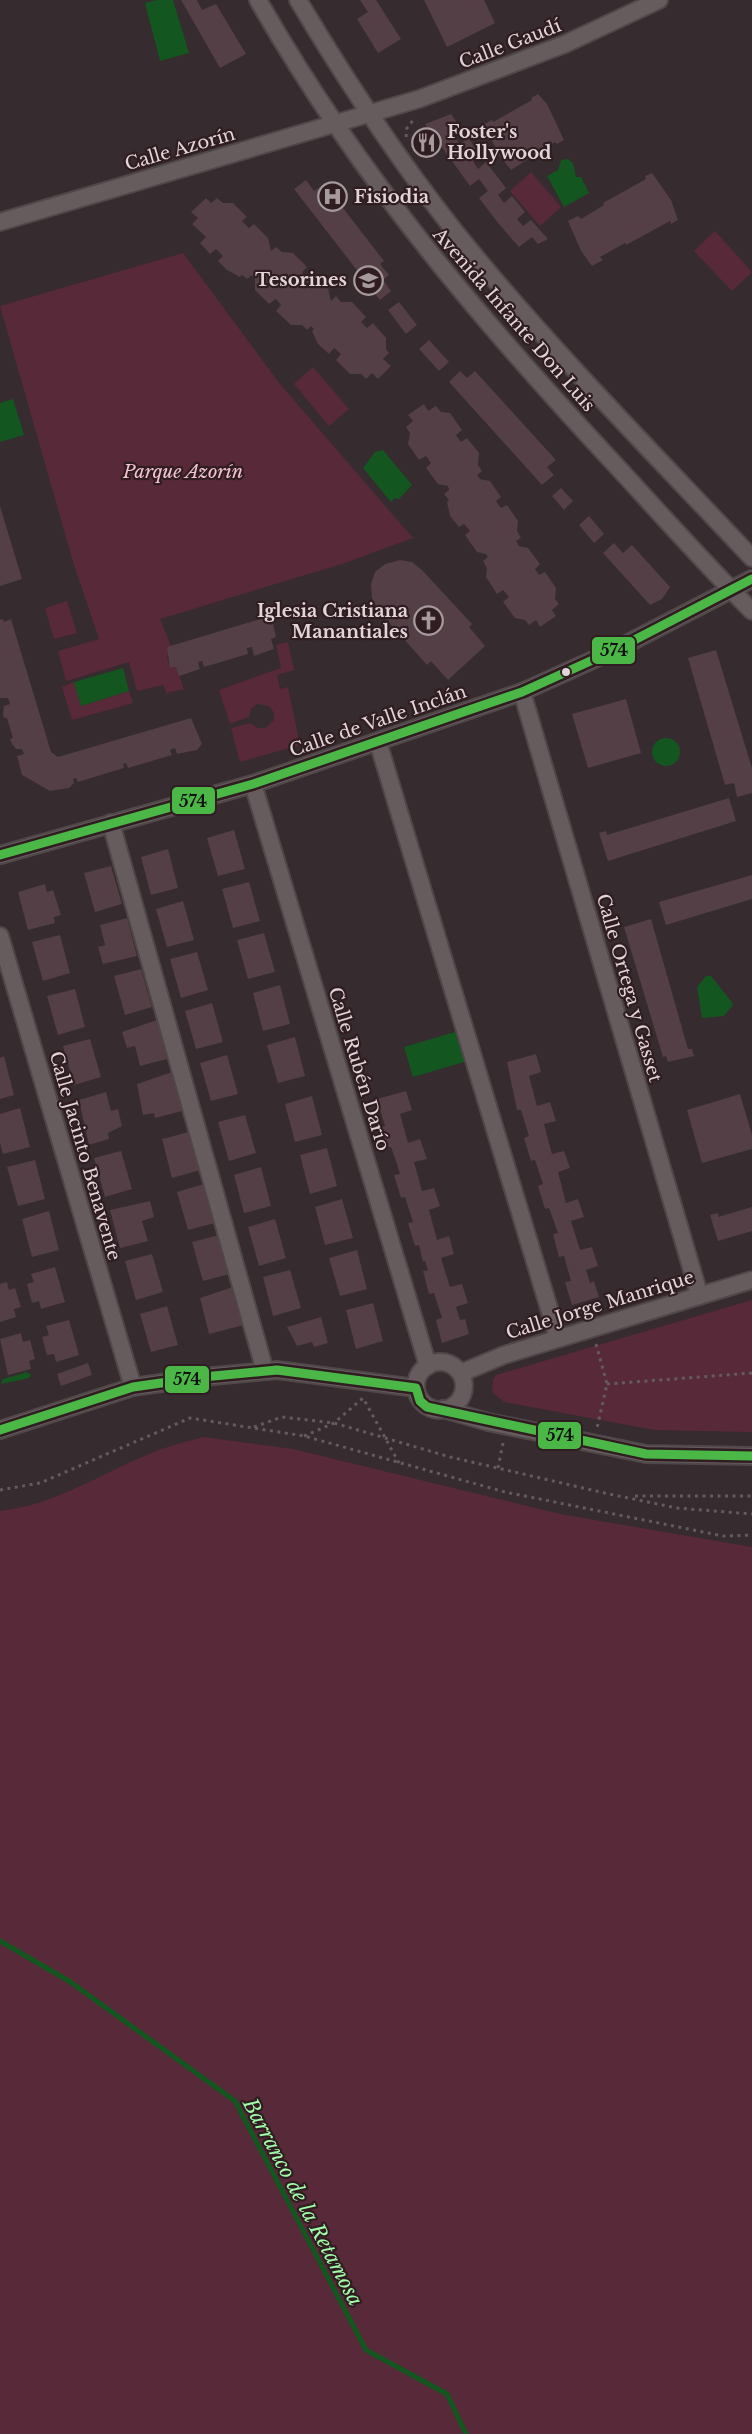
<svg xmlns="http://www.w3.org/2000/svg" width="752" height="2434" viewBox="0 0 752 2434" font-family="'Libre Baskerville',serif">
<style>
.green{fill:#582938}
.water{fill:#135620}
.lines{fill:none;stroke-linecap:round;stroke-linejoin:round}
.stream{stroke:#135620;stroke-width:5}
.building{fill:#533f45}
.minor-casing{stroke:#504749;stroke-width:20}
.path{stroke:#635b5e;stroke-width:3;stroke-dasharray:3 4.5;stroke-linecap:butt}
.minor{stroke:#665c5e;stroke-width:16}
.bus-1-casing{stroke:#301d22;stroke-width:14}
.bus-1{stroke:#4ab747;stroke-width:9}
.bus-dot{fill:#e2d5d8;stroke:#301d22;stroke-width:2}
.labels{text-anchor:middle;stroke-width:4.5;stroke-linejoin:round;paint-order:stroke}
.street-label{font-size:18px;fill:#e2d5d8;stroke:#301d22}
.poi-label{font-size:18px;font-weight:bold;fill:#e2d5d8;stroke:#301d22;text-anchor:start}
.park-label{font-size:18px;font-style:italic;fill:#f5c4d0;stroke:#301d22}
.water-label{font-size:20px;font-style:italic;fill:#a1fda8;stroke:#301d22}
.line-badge{stroke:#301d22;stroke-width:2}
.pale-badge-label{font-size:16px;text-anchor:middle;font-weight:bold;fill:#111}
</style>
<rect width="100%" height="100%" fill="#362b2e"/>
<g class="green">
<path d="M531,172L561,207L540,226L510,191Z"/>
<path d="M715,231L752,272L732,291L694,251Z"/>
<path d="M183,253L280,384L413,538L342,564L160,619L171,646L170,654L167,656L170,668L176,667L184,689L166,693L163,685L137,691L129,662L66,681L58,651L99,639L73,562L0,306Z"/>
<path d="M313,367L349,409L329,426L294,384Z"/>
<path d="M67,601L77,633L54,639L45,608Z"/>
<path d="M288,642L294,670L277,675L280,689L288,687L300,745L240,762L231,728L250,723L258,728H266L274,720V713L269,706L257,704L251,709L249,717L230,724L219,690L281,668L276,645Z"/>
<path d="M74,682L81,706L129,691L133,703L72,720L62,687Z"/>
<path d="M752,1300V1432L654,1430L504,1402L492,1392L493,1380L496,1375Z"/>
<path d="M203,1437L293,1449L560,1514L752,1547V2434H0V1511C56,1505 103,1472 154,1452C170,1445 187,1442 203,1437Z"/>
</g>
<g class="water">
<path d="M157,0H173L189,53L160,61L145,3Z"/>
<path d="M568,159L573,163L576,177H581L589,193L564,207L547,176L558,170L561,160Z"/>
<path d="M13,399L24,435L0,442V403Z"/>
<path d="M383,450L412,485L399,499L395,498L391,502L363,468L375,452Z"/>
<path d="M123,668L129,691L81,706L74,682Z"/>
<circle cx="666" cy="752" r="14"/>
<path d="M706,976H711L731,1001L733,1005L724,1016L702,1018L697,987Z"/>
<path d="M462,1030L471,1060L413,1077L404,1047Z"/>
<path d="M27,1372L31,1375L29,1378L1,1384L3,1379Z"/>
</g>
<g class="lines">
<path class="stream" d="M0,1941L69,1981L235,2101L366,2350L447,2394L466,2434"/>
</g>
<g class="building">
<path d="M181,0H197L202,10L216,4L246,54L220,68Z"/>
<path d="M360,0H376L401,39L378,53L357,19L368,12Z"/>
<path d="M424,0H484L495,23L447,47Z"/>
<path d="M538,94L547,104L564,140L557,144L555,142L511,170L499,155L484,124L492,120L493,122L532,100L531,98Z"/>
<path d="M451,114L462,130L454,136L460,144L468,138L481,155L473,161L478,169L486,162L506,188L498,195L504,203L512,196L525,212L517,219L523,226L531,220L548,239L538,244L532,237L519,247L498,223L479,198L488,191L479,179L470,186L425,124Z"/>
<path d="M652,173L671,200L678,220L671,224L670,221L626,245L625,243L600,257L603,260L592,266L581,251L568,221L578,216L581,219L604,205L603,203L646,179L645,176Z"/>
<path d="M306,180L314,191L320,187L329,198L333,195L384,261L380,264L389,275L383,280L391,291L380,300L294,189Z"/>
<path d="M206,198L211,203L217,198L223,203H233L247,217L242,221L249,228L254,224L268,238L271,251L276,247L282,252L293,253L307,267L302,272L308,278L313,273L328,288L331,301L336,296L341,302H352L366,317L361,322L367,328L373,323L386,338V349L389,353L383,359L391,366L378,379L372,373L366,379L361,374H350L336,360L341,354L334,348L329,354L318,344L312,331L314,329L311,326L307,330L302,325H291L276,311L281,305L276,299L269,304L255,290V279L252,275L247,279L242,275L240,277L227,270L218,261L223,256L216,249L210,254L200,243L206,237L192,224L198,218L191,212Z"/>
<path d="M399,302L417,325L406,334L388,310Z"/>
<path d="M429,340L449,362L439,371L419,349Z"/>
<path d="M460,371L467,378L475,371L556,460L547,467L554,475L542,485L449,382Z"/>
<path d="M424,404L428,411L436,406L441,412L450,413L462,430L456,435L461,442L467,438L479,453L478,465L482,471L477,475L480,479L490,481L501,497L496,501L501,508L507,505L518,521L517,531L521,538L516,541L519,546L528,548L540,564L535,569L539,575L545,572L556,588L555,599L559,604L552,610L556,616L540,627L536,620L529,625L525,620L515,618L503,602L509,597L503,590L497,594L486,577L487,568L483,561L488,557L486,554L477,552L465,535L470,531L464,524L459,527L450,516L447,502L449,500L444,494L449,490L448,486L438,484L426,468L431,463L426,456L419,460L408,444L410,433L406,427L413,421L408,415Z"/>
<path d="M561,488L573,501L564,510L552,496Z"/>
<path d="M0,506L22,579L0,586Z"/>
<path d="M589,516L604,534L594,543L579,525Z"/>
<path d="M614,543L623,553L632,545L670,587L662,599L650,605L603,553Z"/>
<path d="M400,560L412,562L422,570L472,624L469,627L485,646L448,680L431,661L427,665L378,610L372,598L371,584L375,572L385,564Z"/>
<path d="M267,617L270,625L273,624L276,637L271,639L274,649L254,656L252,647L247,648L248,654L204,667L202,661L198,662L200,669L179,676L176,667L170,668L167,647Z"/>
<path d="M3,619L4,622L11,619L51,752L58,757L191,718L202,744L197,750L177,754L175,748L170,750L172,755L128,768L126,763L123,764L124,768L78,782L76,778L73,779L74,783L69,788L50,791L22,775L17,756L24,754L22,749H16L12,744L10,739L13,738L7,718H4L3,714L4,706L10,704L8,698H0V620Z"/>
<path d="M716,650L752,768V793L737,797L734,783L725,785L688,658Z"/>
<path d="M626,699L641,753L588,768L572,714Z"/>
<path d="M729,798L736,821L608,861L599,833L606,831L607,835Z"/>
<path d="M234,830L245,869L218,876L207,838Z"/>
<path d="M168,849L178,888L151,895L141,857Z"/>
<path d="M111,866L122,904L95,912L84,873Z"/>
<path d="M752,875V899L666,925L659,902Z"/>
<path d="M249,882L260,921L233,928L222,889Z"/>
<path d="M45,884L47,892L53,890L61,915L54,917L55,923L28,930L18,892Z"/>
<path d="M183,901L194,940L167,947L156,909Z"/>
<path d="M127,918L137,956L103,964L98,947L105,945L100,925Z"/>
<path d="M651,919L688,1049H692L694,1056L668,1062L666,1056L663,1057L624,927Z"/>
<path d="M264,933L275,972L248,979L237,940Z"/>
<path d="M60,935L70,973L43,981L32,942Z"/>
<path d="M197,952L208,990L181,998L170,959Z"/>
<path d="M141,969L152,1007L125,1015L114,976Z"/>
<path d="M280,985L290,1024L263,1031L253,993Z"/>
<path d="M75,989L85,1027L58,1035L47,996Z"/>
<path d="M212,1003L223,1042L196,1049L185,1011Z"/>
<path d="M157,1020L167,1059L140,1066L135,1046L127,1048L122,1032Z"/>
<path d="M295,1037L305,1076L278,1083L267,1045Z"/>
<path d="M90,1039L101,1077L74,1085L63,1046Z"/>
<path d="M536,1054L541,1072L529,1076L537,1106L550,1102L556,1121L544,1124L552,1154L564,1151L570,1168L558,1172L566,1203L578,1199L584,1217L571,1221L580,1250L592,1247L598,1266L586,1270L590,1283L594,1281L599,1297L572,1305L565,1282L571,1281L564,1256L559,1257L553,1234L558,1233L549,1208L545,1209L538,1186L543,1184L535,1160L531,1161L524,1138L529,1136L521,1110H517L507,1062Z"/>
<path d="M227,1055L238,1094L211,1101L200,1063Z"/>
<path d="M4,1056L14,1095L0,1099V1058Z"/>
<path d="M172,1072L182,1111L155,1118L154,1113L143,1115L137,1084Z"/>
<path d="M406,1091L412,1110L400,1114L408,1143L420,1139L427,1159L414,1162L422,1191L434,1188L440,1206L429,1210L437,1240L449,1236L454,1254L441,1258L450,1287L462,1284L468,1303L456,1307L460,1320L465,1319L469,1334L442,1343L436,1320L442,1318L434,1293L429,1294L423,1271L428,1270L425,1261L423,1262L419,1245L415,1246L408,1223L413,1222L405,1197L401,1198L394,1175L400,1174L397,1164L391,1147H387L381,1127L385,1126L377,1099Z"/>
<path d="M106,1092L111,1111L118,1109L122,1126L108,1133L109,1139L89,1145L79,1100Z"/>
<path d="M740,1094L752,1135V1149L702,1163L687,1110Z"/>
<path d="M312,1096L322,1135L295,1142L285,1104Z"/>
<path d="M20,1108L30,1147L3,1154L0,1143V1114Z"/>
<path d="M245,1115L256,1153L229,1161L218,1122Z"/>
<path d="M189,1132L200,1170L172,1178L162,1139Z"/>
<path d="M327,1148L337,1186L310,1194L300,1155Z"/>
<path d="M121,1151L132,1189L105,1197L94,1158Z"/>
<path d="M35,1160L45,1199L18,1206L7,1167Z"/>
<path d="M261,1167L271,1206L244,1213L234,1175Z"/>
<path d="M204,1184L215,1223L188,1230L177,1192Z"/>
<path d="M342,1199L353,1238L325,1245L315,1207Z"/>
<path d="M150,1201L154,1217L142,1221L148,1241L120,1248L110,1210Z"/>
<path d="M752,1207V1231L718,1241L710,1215L718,1213V1217Z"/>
<path d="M49,1211L59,1250L32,1257L22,1219Z"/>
<path d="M275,1219L286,1258L259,1266L248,1227Z"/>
<path d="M219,1235L230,1274L203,1281L192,1242Z"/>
<path d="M357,1250L367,1289L340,1296L329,1258Z"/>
<path d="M152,1254L163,1292L136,1300L125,1261Z"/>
<path d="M55,1267L65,1302L41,1309L39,1301L32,1303L27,1284L34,1282L31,1274Z"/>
<path d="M290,1270L301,1308L273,1316L263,1277Z"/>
<path d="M7,1282L9,1290L15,1288L21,1307L14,1309L16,1317L0,1322V1284Z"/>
<path d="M233,1287L244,1325L209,1334L200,1298Z"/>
<path d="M373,1303L383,1341L356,1349L346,1310Z"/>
<path d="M167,1306L178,1345L151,1352L140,1314Z"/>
<path d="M321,1317L328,1343L314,1347L312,1342L297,1346L287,1327Z"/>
<path d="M69,1320L79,1355L56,1362L54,1354L47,1355L42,1337L49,1335L46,1326Z"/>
<path d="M21,1333L23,1342L30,1340L35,1359L29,1361L31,1369L8,1375L0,1339Z"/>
<path d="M88,1363L92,1375L61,1386L57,1374Z"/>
</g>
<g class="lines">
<defs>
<g id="minor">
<path d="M258,0C360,179 482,322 622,472C665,519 707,566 752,611"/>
<path d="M298,0C351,89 412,181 479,261C565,364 660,460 752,558"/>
<path d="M0,222L419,99L565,44L659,0"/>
<path d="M522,692L699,1294"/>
<path d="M378,742L558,1338"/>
<path d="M253,784L428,1366"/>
<path d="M111,823L265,1371"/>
<path d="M0,855L253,784L522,692L617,649L752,579"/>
<path d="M0,936L133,1387"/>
<circle cx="440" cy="1386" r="24"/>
<path d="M461,1373L504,1355L752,1280"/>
<path d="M443,1409L488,1422L646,1454L752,1456"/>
<path d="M0,1430L133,1387L203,1377L277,1370L416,1388"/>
</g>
</defs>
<use href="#minor" class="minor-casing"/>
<g class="path">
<path d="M406,137L407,128L414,119"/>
<path d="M596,1344L607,1384L597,1428"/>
<path d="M607,1384L752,1373"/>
<path d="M254,1427L282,1417L334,1423L450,1457L609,1494L677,1508L752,1514"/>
<path d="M304,1436L334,1423L363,1398L399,1463"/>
<path d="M498,1468L503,1443"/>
<path d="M0,1490L40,1483L190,1418L304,1436L505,1492L723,1536L752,1535"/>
<path d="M635,1496H752"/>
</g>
<use href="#minor" class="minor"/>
<defs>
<g id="bus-1">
<path d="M0,855L253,784L522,692L617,649L752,579"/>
<path d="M0,1430L133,1387L203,1377L277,1370L416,1388L420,1401L427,1407L646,1454L752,1456"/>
</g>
</defs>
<use href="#bus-1" class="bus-1-casing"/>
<use href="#bus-1" class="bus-1"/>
</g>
<defs>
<symbol id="restaurant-ring" viewBox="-11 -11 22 22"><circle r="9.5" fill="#301d22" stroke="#a69a9c" stroke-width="1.5"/><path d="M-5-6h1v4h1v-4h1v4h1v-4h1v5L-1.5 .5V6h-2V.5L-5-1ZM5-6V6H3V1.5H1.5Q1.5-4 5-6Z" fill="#a69a9c"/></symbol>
<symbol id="hospital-ring" viewBox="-11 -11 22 22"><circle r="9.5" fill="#301d22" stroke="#a69a9c" stroke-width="1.5"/><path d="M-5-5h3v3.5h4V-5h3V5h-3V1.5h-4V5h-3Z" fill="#a69a9c"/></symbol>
<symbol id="school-ring" viewBox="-11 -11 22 22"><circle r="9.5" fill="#301d22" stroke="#a69a9c" stroke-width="1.5"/><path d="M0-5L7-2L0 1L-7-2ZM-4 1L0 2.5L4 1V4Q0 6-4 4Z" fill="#a69a9c"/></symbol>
<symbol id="church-ring" viewBox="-11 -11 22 22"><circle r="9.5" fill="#301d22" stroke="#a69a9c" stroke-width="1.5"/><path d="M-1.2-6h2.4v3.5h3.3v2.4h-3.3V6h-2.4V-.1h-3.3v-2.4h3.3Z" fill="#a69a9c"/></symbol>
</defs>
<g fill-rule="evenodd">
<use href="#restaurant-ring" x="410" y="126" width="33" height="33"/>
<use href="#hospital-ring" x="316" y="180" width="33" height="33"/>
<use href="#school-ring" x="352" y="264" width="33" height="33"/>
<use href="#church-ring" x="412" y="604" width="33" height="33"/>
</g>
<circle class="bus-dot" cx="566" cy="672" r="5"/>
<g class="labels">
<g class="street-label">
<text transform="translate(510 44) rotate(-21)" y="6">Calle Gaudí</text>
<text transform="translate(180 149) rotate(-16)" y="6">Calle Azorín</text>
<text transform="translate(514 320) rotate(49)" y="6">Avenida Infante Don Luis</text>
<text transform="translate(378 721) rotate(-19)" y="6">Calle de Valle Inclán</text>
<text transform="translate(629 988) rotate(74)" y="6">Calle Ortega y Gasset</text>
<text transform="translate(359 1069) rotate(73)" y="6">Calle Rubén Darío</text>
<text transform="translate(85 1156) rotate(74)" y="6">Calle Jacinto Benavente</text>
<text transform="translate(600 1305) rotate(-17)" y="6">Calle Jorge Manrique</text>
</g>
<g class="poi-label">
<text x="447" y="138">Foster's<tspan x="447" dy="21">Hollywood</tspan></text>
<text x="354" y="203">Fisiodia</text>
<text x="347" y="286" text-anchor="end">Tesorines</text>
<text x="408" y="617" text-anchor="end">Iglesia Cristiana<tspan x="408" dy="21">Manantiales</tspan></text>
</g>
<g class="park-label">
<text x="183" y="478">Parque Azorín</text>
</g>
<g class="water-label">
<text transform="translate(303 2202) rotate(62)" y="7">Barranco de la Retamosa</text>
</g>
</g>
<g class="line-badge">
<rect x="591" y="636" width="45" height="29" rx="6" fill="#4ab747"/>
<rect x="171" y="786" width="45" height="29" rx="6" fill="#4ab747"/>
<rect x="164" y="1365" width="46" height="29" rx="6" fill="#4ab747"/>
<rect x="537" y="1421" width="45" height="29" rx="6" fill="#4ab747"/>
</g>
<g class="pale-badge-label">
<text x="614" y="656">574</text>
<text x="193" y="807">574</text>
<text x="187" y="1385">574</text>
<text x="560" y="1441">574</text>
</g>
</svg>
